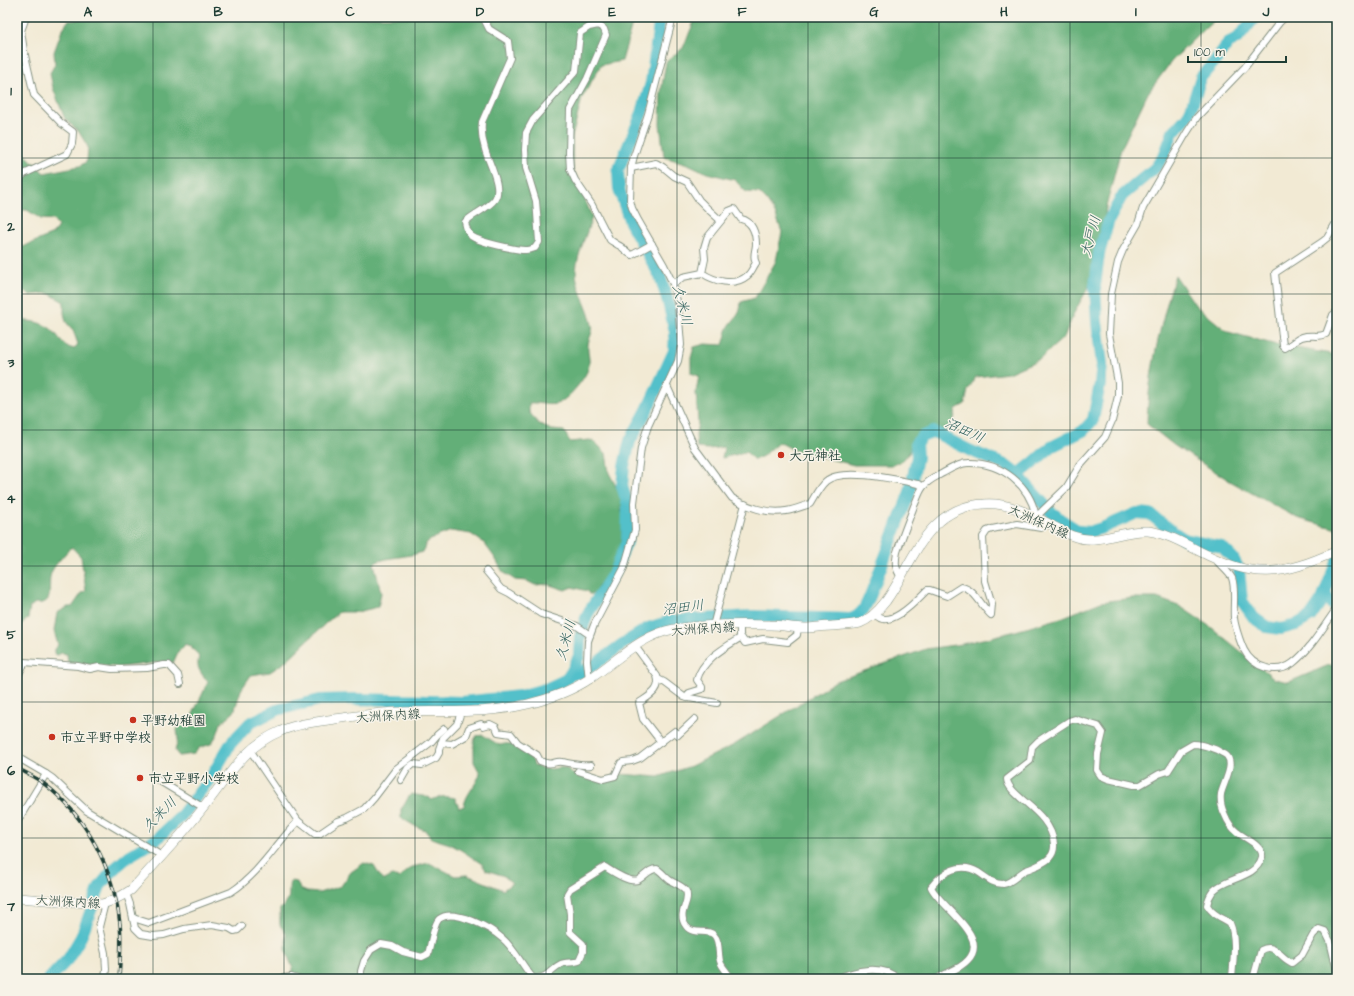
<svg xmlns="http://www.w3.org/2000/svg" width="1354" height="996" viewBox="0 0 1354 996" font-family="'Architects Daughter','Klee One',sans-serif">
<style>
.forest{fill:#63af78;stroke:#417656}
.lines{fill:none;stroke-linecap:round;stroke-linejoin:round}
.river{stroke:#53c0ca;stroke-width:12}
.street-casing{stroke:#889484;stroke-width:8}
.secondary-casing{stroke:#889484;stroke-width:10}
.street{stroke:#fff;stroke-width:6}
.secondary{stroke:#fff;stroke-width:9}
.rail-casing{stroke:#1f3d34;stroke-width:3.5}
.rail{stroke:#f7f3e8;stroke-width:2;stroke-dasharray:6;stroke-linecap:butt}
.grid{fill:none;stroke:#1f3d34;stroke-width:1;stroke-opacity:0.55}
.poi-dot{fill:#c8321e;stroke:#f7f3e8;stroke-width:1.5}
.labels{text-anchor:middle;stroke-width:3;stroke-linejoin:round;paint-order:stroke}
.poi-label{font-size:13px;font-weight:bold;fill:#1f3d34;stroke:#f7f3e8;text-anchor:start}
.street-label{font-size:13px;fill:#1f3d34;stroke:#f7f3e8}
.water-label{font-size:14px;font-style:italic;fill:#2c5e5a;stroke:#f7f3e8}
.neatline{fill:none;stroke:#1f3d34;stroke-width:1.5}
.grid-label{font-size:13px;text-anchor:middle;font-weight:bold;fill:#1f3d34}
</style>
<rect width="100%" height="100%" fill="#f7f3e8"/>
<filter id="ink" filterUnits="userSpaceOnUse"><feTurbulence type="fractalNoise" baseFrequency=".025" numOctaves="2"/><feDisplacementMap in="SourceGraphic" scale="8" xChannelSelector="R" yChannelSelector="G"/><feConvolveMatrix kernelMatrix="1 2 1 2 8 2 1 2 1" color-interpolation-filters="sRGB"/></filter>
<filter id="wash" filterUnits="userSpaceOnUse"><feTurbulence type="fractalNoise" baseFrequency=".012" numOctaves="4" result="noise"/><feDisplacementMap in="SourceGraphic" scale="16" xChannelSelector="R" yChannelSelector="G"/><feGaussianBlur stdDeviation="0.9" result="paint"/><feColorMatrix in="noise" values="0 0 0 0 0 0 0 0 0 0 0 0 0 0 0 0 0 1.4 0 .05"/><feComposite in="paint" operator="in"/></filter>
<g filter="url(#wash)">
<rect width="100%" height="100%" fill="#f2ead4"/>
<g class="forest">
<path d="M84,17H634L622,61L601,65L582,98L572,137L573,170L592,217C587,234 578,252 576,270C575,287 589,308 592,325C594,332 588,339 588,345C587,353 591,361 588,369C585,379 566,402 556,404C549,406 536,402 529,403V412L538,423L551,430L564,431L570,442L590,440L596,443L606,453L609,473L617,488L623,503L621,507L624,522L622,530L621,546L619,557L613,570L598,586L595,594H589L587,591L572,587L565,590L547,584L535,585L527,581L515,580L503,572L495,558L484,543L471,534L451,531L438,536L427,542L422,552C406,558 389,556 374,563L381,593L378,607L357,612H339L327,622L284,663L270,672L251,675L241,690L234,712L221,723L217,735L211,744L199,748L194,754L179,756L175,751L178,739L177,729L183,723L191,718L208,682C205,678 201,674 199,669C195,660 204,657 192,649V647L185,644L182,649L179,650L173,663L163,662L119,667L68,663L67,654L61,653L58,655L54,654V649L58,645L54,631L57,613L68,607H72L82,593L86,591L81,557L72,547C67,551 54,566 52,571C45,584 58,606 35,603L30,607L28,618L17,630V320C28,321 38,321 48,327C59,333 60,346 74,349L78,344L73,330L66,322L64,313V302L48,293L30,295L17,288V253L20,248L53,234L58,226L53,220L41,219L27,210H17V146L44,173L80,166L87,161L88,147L79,132L65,119L53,88L50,73L55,64L54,52L62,30L68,21L82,19Z"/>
<path d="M696,17H1218L1198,35L1171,62L1148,93L1121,149L1106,207L1101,247L1095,276L1076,309L1064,337L1040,359L1008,373L976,377L968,390L965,404L956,409L952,429L926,431L914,440L909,453L902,461L891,465H854L794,450L779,442L763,456L754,460L746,452L722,458L724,447L709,449L697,448L696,434L698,422L696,392L699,376L691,373V358L694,347L705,344L723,345C725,340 726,333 728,328C734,317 740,318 741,302L755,298L776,261L782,232L775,213L767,201L759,193L746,192L735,180L707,173L688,164L664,157L660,124L661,92L666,62L683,48Z"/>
<path d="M1175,275L1196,306L1228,332L1273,344L1337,355V529L1297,518L1230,481L1175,446L1147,424C1148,373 1161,324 1175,275Z"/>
<path d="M1133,598H1157L1181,607L1212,628L1275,679L1289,682L1329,665L1337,666V979H293V969L286,951V934L280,925V909C293,899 287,894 290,881L297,882L300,889L307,892L319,893L341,886L351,872L364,863L374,866L383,881L392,876L399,878L412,867L429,863L455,876L467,875L503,890L512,883L504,876L486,870L482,864L461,850L450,844L431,838L425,830L415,826L401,818V809C406,804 406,799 411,794L428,797L432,800C439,796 446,796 455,798L459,808L464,806C466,793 477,785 480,773L474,762V742L476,736L483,735L499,745C502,745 506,743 509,744C519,746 532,754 534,765C539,767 544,769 550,769C562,768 564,764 574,775C594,772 602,790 620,774L658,777L691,766L734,745L836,681L926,649L962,644L1012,632L1061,618L1101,602Z"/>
</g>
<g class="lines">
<g class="river">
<path d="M1018,475L1033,463L1051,447L1083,431L1093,420L1100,384L1102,365L1097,322L1095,286L1099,253L1109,220L1122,196L1155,168L1164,156L1173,132L1187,117L1191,109L1201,77L1216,60L1228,43L1239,37L1255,17"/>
<path d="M1325,594L1337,612"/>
<path d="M571,673H580L594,665L621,645L648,628L671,621L752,616L851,619C863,615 865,607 870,596L910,492L917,457L916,443L923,436L934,432L969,450L1005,465L1018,475L1050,511L1063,521L1079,531L1089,532L1102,528L1137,513L1150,514L1166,527L1184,539L1222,547L1233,558L1239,569L1242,601L1254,618L1267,627L1281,629L1296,625L1311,616L1322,600L1337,560"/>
<path d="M49,979L68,959L81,937L100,886L114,869L129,856L157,839L181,816L211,777L231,743L250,723L277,710L320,700L358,699L462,702L520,696L548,688L565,680L571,673L579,656L580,637L587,615L613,574L627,542L628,505L622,486L624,466L630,441L647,410L674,351L675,332L668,302L660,276L630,222L619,189L618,170L642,113L651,83L660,17"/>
</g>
</g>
</g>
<g filter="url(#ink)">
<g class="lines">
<defs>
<g id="street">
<path d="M483,17L489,29L508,41L510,58L482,122C481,132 482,140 485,149C488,162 503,187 495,199C489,208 473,214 465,222C466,227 467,232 471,236C479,242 515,250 526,250C529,250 532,249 535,248L539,242L537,213L536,201L526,168L525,150L526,133L533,120L576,71L580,33L589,27L598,25L604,29L606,35L587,79L570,110L569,153L570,169L575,180L592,205L610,240C613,242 615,243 618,245C624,247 626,253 632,255L652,244"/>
<path d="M631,168L656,163L663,167L674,176L687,182L699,200L709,210L720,220"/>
<path d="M17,182L24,174L67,154L72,144L73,132L61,123L34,95L24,51L21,31L26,17"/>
<path d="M1337,221L1327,238L1322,242L1275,273L1283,346L1285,348C1291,345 1296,339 1302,337C1311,334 1318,338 1326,334L1333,315L1337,312"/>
<path d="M673,284L683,277L702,273L705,259L704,248L707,238L729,211L734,209L741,219C752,221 756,233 756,244C756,250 752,257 756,263C753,267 751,273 747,276C734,287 714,281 702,273"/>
<path d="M667,386L695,448L732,498C747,507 768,514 786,511C794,510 803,506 810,504C815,496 819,487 826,481C842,467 898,480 918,484L923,486"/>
<path d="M1036,517L1066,488L1080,465L1105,437L1112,421L1118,396V383L1109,334L1111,294L1118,262L1123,250L1138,224L1143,208L1186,134L1197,117L1245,67L1279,23L1285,17"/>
<path d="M1216,560C1220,565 1229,572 1232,578C1236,589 1233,606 1234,618C1235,626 1240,642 1244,650C1253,668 1277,675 1293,663C1311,649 1324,626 1337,608"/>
<path d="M486,571L501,589L509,593L541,614L577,626L590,635"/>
<path d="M901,577C895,569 895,562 897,552C902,537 908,522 914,506C917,500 919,492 923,487C928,480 936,477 943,473C950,469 960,463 968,463C1002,462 1030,485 1036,517"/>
<path d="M875,614C889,631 916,601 927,590H930L947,596L961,587C975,589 982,607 991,615L992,604L985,581L983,537L987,531L992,529L1017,524L1041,528L1048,523"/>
<path d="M713,626L745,504"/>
<path d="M741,637L745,643L763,639L788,642L797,635L798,627"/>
<path d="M635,646L657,676C662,690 649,696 639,703L643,719L661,742"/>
<path d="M17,677L23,666L24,662L78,666L90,669L99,667L112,669L147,668L164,665H169L178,675L180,684"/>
<path d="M658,679L664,682L684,697L717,703"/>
<path d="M589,680L587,661L588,641L594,625L624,568L635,530L634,503L641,448L648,426L678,361L681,345L678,306L673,284L664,265L638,220L632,208L630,200L631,168L634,156L648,114L673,17"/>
<path d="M687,698L689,693L702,689V687L697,680C702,660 724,648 740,638V625"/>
<path d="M441,743L452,744L466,736L469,728L481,724L483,726L490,724L496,727L498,732L511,734L518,743L537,755L540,761C553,767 554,760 562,762C573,764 581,766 591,765"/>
<path d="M250,750L298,821L315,834H319L338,821L347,818L364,809L374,798L396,769L431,742L438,734L444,729"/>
<path d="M17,757L46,774"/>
<path d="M578,771L603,779L615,776L621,763L623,762L632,761L640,758L675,731L678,735L680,733L695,719"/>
<path d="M158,780L204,808"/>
<path d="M401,780L408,768L413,764L422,765L436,758L439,753V749L443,738L457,724L461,712"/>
<path d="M17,822L46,774L52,778L87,811L162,856"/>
<path d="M126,893L130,904L135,928L141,934L153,936L164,935L184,929L212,925L229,928L234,931L238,930L242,926"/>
<path d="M133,918L149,923L231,892C259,874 276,844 298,821"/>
<path d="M105,979L106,969L105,953L99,927L105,903"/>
<path d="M277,979L291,977L298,979"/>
<path d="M361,979V971L364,961L371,950L381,944L392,946L403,952L422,957L428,954C431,945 433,925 439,919C454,907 492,929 503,939C514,948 523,967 533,978C551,978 548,970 561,964C565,962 574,963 579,961L583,952V944L570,932V914L567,894L570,889L605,867C613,872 629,883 638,880C646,876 648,869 657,869C662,872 666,878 671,881C676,884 683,886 686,891C691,902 676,913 686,926C693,936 708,928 714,935C720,941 718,953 720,961C722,968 728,972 731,979"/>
<path d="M837,979C854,970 883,964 898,979"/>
<path d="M937,979C947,971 958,971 968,960C991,936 939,906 931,887C943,871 961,862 978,872C986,877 992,884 1003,884C1012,883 1018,874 1026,870C1029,869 1032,868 1034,867C1046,862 1055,857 1054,844C1051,811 1008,797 1007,779L1030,761L1032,747L1038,741L1069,721L1075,719L1098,726L1103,733L1098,754L1097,770L1101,776L1108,779L1134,785H1140L1159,774L1168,771L1181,751L1193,744C1202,744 1209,747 1217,750C1220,752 1225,754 1227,756C1235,765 1223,784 1221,794C1220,801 1222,809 1225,815C1227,820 1232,828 1237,832C1244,838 1264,846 1262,857C1256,879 1226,877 1213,891C1210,895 1208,900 1207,905C1213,915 1221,917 1230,923C1237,939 1233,962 1232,979"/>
<path d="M1253,979L1261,950C1276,943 1279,957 1292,963L1302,955L1313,935L1319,929L1325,931L1330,941L1337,971"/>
</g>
<path id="secondary" d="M17,898L102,904C113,901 122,896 131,890C156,863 181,836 204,807C229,776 243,747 281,731C298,723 317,722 335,719C356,716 376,713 397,712C441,710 484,715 528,704C549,699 573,690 591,678C618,660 641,635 674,629C705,624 739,624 770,625C782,625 793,628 805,628C814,628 823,626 832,626C841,625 851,625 860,623C871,619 879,610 886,601C914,562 926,507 984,504C1010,502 1032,515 1055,527C1061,530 1067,534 1073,536C1099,546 1122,529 1148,531C1166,533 1183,543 1199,551C1256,580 1280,576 1337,551"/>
</defs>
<use href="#street" class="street-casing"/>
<use href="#secondary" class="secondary-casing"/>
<use href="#street" class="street"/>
<use href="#secondary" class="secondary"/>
<defs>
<path id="rail" d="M17,768C26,773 35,777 43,783C87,816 114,870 120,924C122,942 120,961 119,979"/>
</defs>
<use href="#rail" class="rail-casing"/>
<use href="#rail" class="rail"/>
</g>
</g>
<path class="grid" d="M153,17V979M284,17V979M415,17V979M546,17V979M677,17V979M808,17V979M939,17V979M1070,17V979M1201,17V979M17,158H1337M17,294H1337M17,430H1337M17,566H1337M17,702H1337M17,838H1337"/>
<g class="poi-dot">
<circle cx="781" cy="455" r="4"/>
<circle cx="133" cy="720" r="4"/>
<circle cx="52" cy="737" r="4"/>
<circle cx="140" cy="778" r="4"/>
</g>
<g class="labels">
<g class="poi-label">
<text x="789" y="460">大元神社</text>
<text x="141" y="725">平野幼稚園</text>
<text x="60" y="742">市立平野中学校</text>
<text x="148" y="783">市立平野小学校</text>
</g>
<g class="street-label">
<text transform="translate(1039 521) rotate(24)" y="5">大洲保内線</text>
<text transform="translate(703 628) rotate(-4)" y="5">大洲保内線</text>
<text transform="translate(388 715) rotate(-4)" y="5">大洲保内線</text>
<text transform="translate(68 901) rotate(3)" y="5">大洲保内線</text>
</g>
<g class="water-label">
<text transform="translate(1090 236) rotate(-75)" y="5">大戸川</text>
<text transform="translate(683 305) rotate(76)" y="5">久米川</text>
<text transform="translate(965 430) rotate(24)" y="5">沼田川</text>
<text transform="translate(683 607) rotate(-7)" y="5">沼田川</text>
<text transform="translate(565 640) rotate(-75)" y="5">久米川</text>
<text transform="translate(159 814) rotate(-45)" y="5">久米川</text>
</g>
</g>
<rect width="1354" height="996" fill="none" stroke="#f7f3e8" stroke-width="44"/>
<path d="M1188 56v6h98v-6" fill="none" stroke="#1f3d34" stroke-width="2"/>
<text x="1194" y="56" font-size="12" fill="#1f3d34" stroke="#f7f3e8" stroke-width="3" paint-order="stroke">100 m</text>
<rect x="22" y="22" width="1310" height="952" class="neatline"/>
<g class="grid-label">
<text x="88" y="16">A</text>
<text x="218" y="16">B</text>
<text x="350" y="16">C</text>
<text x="480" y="16">D</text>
<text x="612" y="16">E</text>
<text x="742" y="16">F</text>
<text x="874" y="16">G</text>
<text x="1004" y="16">H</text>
<text x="1136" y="16">I</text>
<text x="1266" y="16">J</text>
<text x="11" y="95">1</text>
<text x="11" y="231">2</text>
<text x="11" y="367">3</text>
<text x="11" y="503">4</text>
<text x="11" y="639">5</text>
<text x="11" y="775">6</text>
<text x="11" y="911">7</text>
</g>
</svg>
